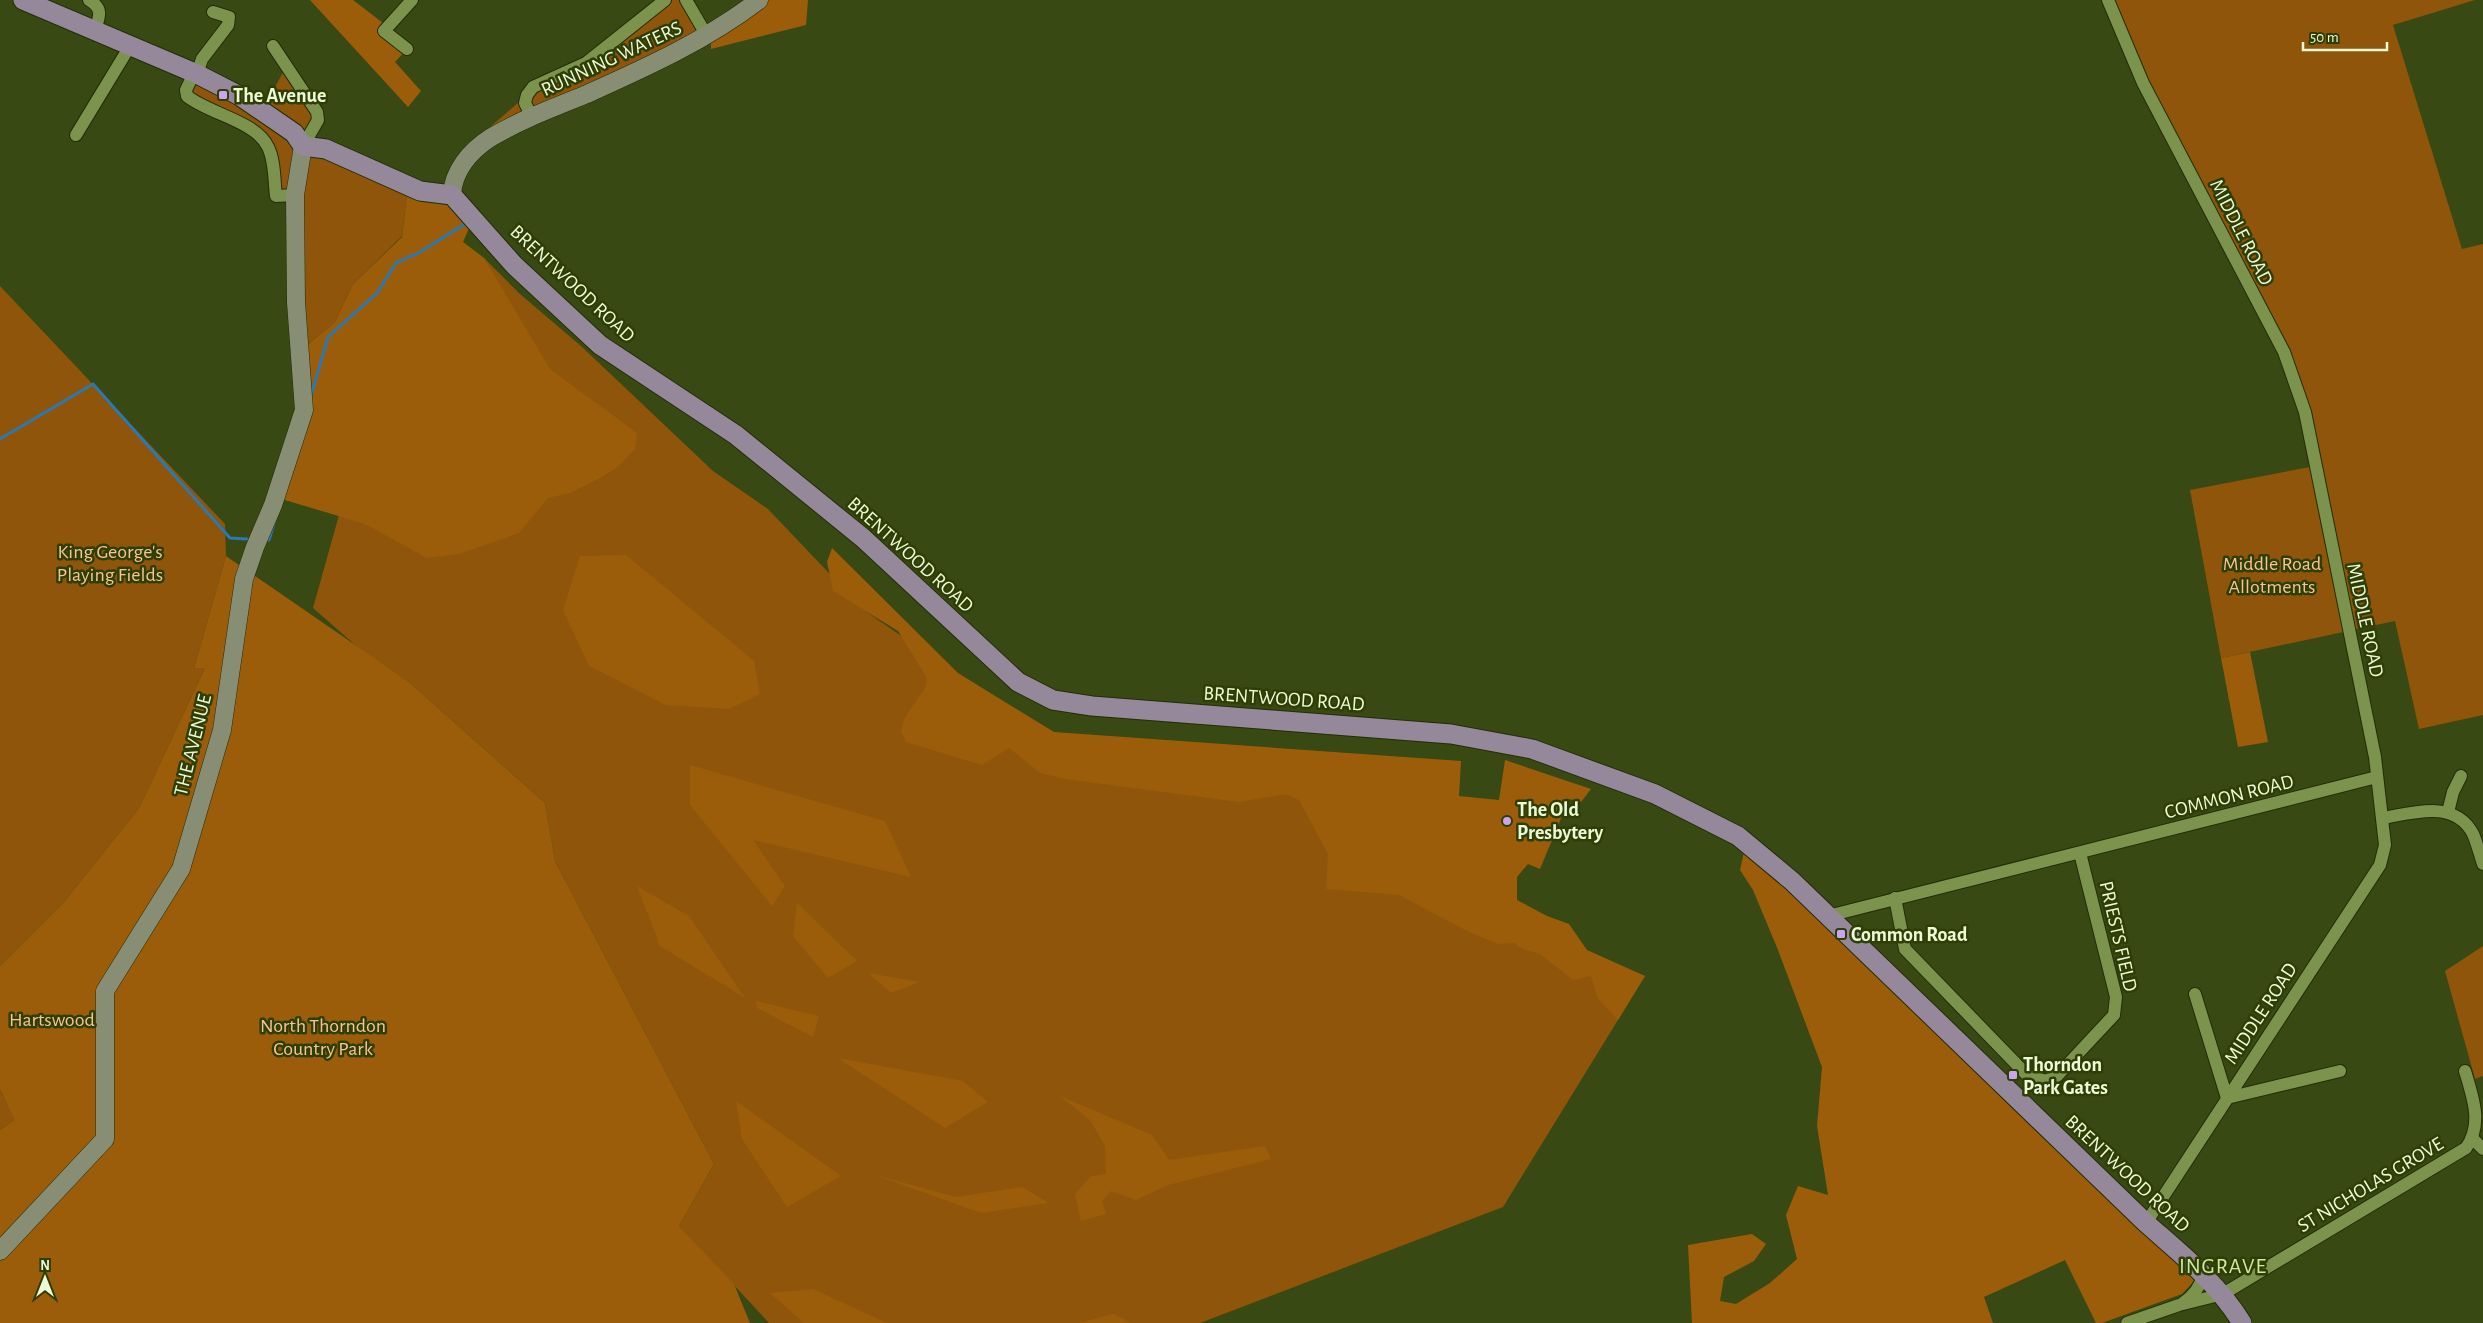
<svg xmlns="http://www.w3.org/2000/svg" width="2483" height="1323" viewBox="0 0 2483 1323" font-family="'Alegreya Sans',sans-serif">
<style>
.green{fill:#8f550a}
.forest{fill:#9c5d0b}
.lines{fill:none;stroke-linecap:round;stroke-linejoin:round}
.stream{stroke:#2a79b3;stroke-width:3}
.street-casing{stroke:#222d07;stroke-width:14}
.secondary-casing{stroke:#222d07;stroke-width:19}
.primary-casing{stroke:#222d07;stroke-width:21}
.street{stroke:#7c934d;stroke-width:12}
.secondary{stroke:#888e74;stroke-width:18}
.primary{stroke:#94889a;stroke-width:19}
.poi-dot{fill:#c7a6ef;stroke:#2e3e05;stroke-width:2}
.labels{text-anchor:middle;stroke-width:5;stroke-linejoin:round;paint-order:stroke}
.street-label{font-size:20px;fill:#ecfad6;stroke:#2e3e05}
.poi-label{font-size:20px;font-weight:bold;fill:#ecfad6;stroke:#2e3e05;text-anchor:start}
.park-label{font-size:20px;fill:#f9c492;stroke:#2e3e05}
.quarter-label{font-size:22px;letter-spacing:1px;fill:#cfeaa0;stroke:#2e3e05}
</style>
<rect width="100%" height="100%" fill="#394913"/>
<g class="green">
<path d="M665,0H686L707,36L483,133L527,95L558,76Z"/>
<path d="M2111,0H2475L2393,25L2462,249L2483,244V715L2419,729L2395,621L2221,658L2190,490L2315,466L2284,352L2132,56Z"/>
<path d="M287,65L317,112L303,145L408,186L402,236L353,284L335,322L300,351L295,195L276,196L268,146L187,96L194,73L262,111Z"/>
<path d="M450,233L484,258L520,294L581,346L713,471L768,509L864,610L923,651L1054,733L1297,764L1366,869L1645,976L1503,1207L1200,1323H769L679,1226L714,1164L555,861L545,803L409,682L361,650L313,608L339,515L275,497Z"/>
<path d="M0,286L225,524L226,556L194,668H205L139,808L64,902L0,966Z"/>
<path d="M2483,946V1076L2475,1079L2445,971Z"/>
<path d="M0,1089L14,1120L0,1130Z"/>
</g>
<g class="forest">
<path d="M310,0H353L387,26L407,49L395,62L421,91L408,107Z"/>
<path d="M760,0H808L806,25L711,49V34Z"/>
<path d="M408,186L433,193L473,219L463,242L484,258L550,369L637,433L635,449L618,467L600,478L570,493L548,498L519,533L459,554L427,558L365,524L275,497L303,395L300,351L335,322L353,284L402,237Z"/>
<path d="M832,548L959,674L1054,732L1461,761L1459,796L1499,800L1505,760L1591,789L1581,802L1569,799L1540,869L1528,864L1517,877V900L1547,916L1569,924L1587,950L1645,976L1618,1020L1597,997L1591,976L1573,980L1540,954L1523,949L1514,943L1498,944L1467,931L1399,895L1326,889L1328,854L1299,800L1286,794L1239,802L1065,779L1040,773L1009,748L982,765L906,742L901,732L904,719L925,688L927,678L898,631L833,591L827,562Z"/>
<path d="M626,555L754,661L760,694L729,709L666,705L589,666L563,610L580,556Z"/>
<path d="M226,556L409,682L545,803L555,861L714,1164L679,1226L734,1284L750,1323H0V1130L14,1120L0,1089V966L64,902L139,808L205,668H194Z"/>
<path d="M2250,652L2268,742L2238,747L2221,658Z"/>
<path d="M690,765L885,821L911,877L753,840L785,886L772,906L690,805Z"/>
<path d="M1746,843L2201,1274L2182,1294L2102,1323H2096L2065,1260L1984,1297L1993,1323H1692L1688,1245L1752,1234L1766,1244L1754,1261L1724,1277L1720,1301L1736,1304L1770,1283L1797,1259L1786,1215L1798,1186L1828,1195L1817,1126L1822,1067L1778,950L1753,890L1740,870Z"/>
<path d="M637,886L689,916L745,998L660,946Z"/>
<path d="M797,903L857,961L828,978L793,936Z"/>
<path d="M868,973L920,982L891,993Z"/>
<path d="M756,1001L819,1016L813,1037L757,1008Z"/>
<path d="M838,1058L963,1081L988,1102L945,1128Z"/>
<path d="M1060,1096L1152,1135L1169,1160L1265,1146L1271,1159L1168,1185L1136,1200L1111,1191L1102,1201L1106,1214L1081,1221L1075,1194L1091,1176L1106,1174L1105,1146L1090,1120Z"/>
<path d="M736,1101L841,1176L787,1207L742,1139Z"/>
<path d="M875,1175L956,1197L1022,1187L1049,1203L981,1213Z"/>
<path d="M813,1289L887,1323H804L770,1293Z"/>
<path d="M1113,1314L1131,1323H1080Z"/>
</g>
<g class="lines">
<g class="stream">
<path d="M311,396L328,337L377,293L396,263L420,252L468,222"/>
<path d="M0,439L93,384L230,538L247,539"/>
<path d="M269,540L275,520"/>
</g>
<defs>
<g id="street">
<path d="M89,0C103,8 100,16 95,30"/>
<path d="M686,0L707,36"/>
<path d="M2108,0L2143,83L2284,352L2305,412L2375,757L2385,845L2380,865L2146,1223"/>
<path d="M273,46L317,112L318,120L303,146"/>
<path d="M407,49L384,31L412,0"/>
<path d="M194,73L186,90L187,96C209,114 256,121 268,147C275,161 274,180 276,196L295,195"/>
<path d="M197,74L202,59L228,25L229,17L213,12"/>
<path d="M532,117L525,103L527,95L533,87L586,63L665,0"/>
<path d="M76,135L130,46"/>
<path d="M2448,812L2453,792L2461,776"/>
<path d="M2383,818C2413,813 2455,799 2473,834C2477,843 2480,855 2483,864"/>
<path d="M1895,898L1905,949L2026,1074L2045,1081L2057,1076L2114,1015L2116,997L2080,853"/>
<path d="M1828,916L2377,777"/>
<path d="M2195,994L2227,1098L2340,1071"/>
<path d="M2473,1139L2483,1149"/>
<path d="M2183,1303C2193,1296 2200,1288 2203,1275"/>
<path d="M2127,1323L2179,1305L2223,1294L2466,1148C2483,1124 2473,1098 2465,1071"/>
</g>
<g id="secondary">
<path d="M452,195C453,171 470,151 490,138C520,120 555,107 587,94C647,67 707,40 759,0"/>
<path d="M0,1251L105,1139V991L181,869L222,730L244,579L255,547L273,505L304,410L296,302L295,195L303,146"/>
</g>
<path id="primary" d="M23,0L197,74L240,96L294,133L303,146L326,149L420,191L452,195L514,265L600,345L736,435L863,538L1018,682L1053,700L1092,706L1451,734L1532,749L1655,794L1738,836L1792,881L2146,1223C2181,1254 2217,1282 2242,1323"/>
</defs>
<use href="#street" class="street-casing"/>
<use href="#secondary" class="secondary-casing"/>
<use href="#primary" class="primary-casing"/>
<use href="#street" class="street"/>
<use href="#secondary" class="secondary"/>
<use href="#primary" class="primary"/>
</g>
<g class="poi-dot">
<rect x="218" y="90" width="10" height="10" rx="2.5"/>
<circle cx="1507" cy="821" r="5"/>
<rect x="1836" y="929" width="10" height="10" rx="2.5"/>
<rect x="2008" y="1070" width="10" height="10" rx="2.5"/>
</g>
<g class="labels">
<g class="street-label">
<text transform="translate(611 58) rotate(-25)" y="7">RUNNING WATERS</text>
<text transform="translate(2242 232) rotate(63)" y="7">MIDDLE ROAD</text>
<text transform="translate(573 283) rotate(43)" y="7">BRENTWOOD ROAD</text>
<text transform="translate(911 554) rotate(42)" y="7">BRENTWOOD ROAD</text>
<text transform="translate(2366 620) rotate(78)" y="7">MIDDLE ROAD</text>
<text transform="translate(1284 698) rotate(4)" y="7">BRENTWOOD ROAD</text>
<text transform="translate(192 745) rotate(-76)" y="7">THE AVENUE</text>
<text transform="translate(2229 796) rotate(-14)" y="7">COMMON ROAD</text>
<text transform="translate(2119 936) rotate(77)" y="7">PRIESTS FIELD</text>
<text transform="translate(2260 1013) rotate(-57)" y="7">MIDDLE ROAD</text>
<text transform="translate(2128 1173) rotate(43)" y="7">BRENTWOOD ROAD</text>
<text transform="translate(2370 1184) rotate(-31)" y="7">ST NICHOLAS GROVE</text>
</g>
<g class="poi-label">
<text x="233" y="102">The Avenue</text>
<text x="1517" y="816">The Old<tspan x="1517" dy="23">Presbytery</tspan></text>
<text x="1851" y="941">Common Road</text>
<text x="2023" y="1071">Thorndon<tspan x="2023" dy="23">Park Gates</tspan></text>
</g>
<g class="park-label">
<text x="110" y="558">King George's<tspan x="110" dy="23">Playing Fields</tspan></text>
<text x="2272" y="570">Middle Road<tspan x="2272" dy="23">Allotments</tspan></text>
<text x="52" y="1026">Hartswood</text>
<text x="323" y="1032">North Thorndon<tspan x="323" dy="23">Country Park</tspan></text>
</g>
<g class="quarter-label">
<text x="2223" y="1273">INGRAVE</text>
</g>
</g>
<g transform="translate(45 1278)" stroke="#2e3e05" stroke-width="4" paint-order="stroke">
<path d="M0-4L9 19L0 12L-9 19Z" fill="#ecfad6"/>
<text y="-8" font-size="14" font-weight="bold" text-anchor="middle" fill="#ecfad6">N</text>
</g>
<path d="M2303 42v8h84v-8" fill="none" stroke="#ecfad6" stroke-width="2.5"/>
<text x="2310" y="42" font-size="15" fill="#ecfad6" stroke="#2e3e05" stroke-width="4" paint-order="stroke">50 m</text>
</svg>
